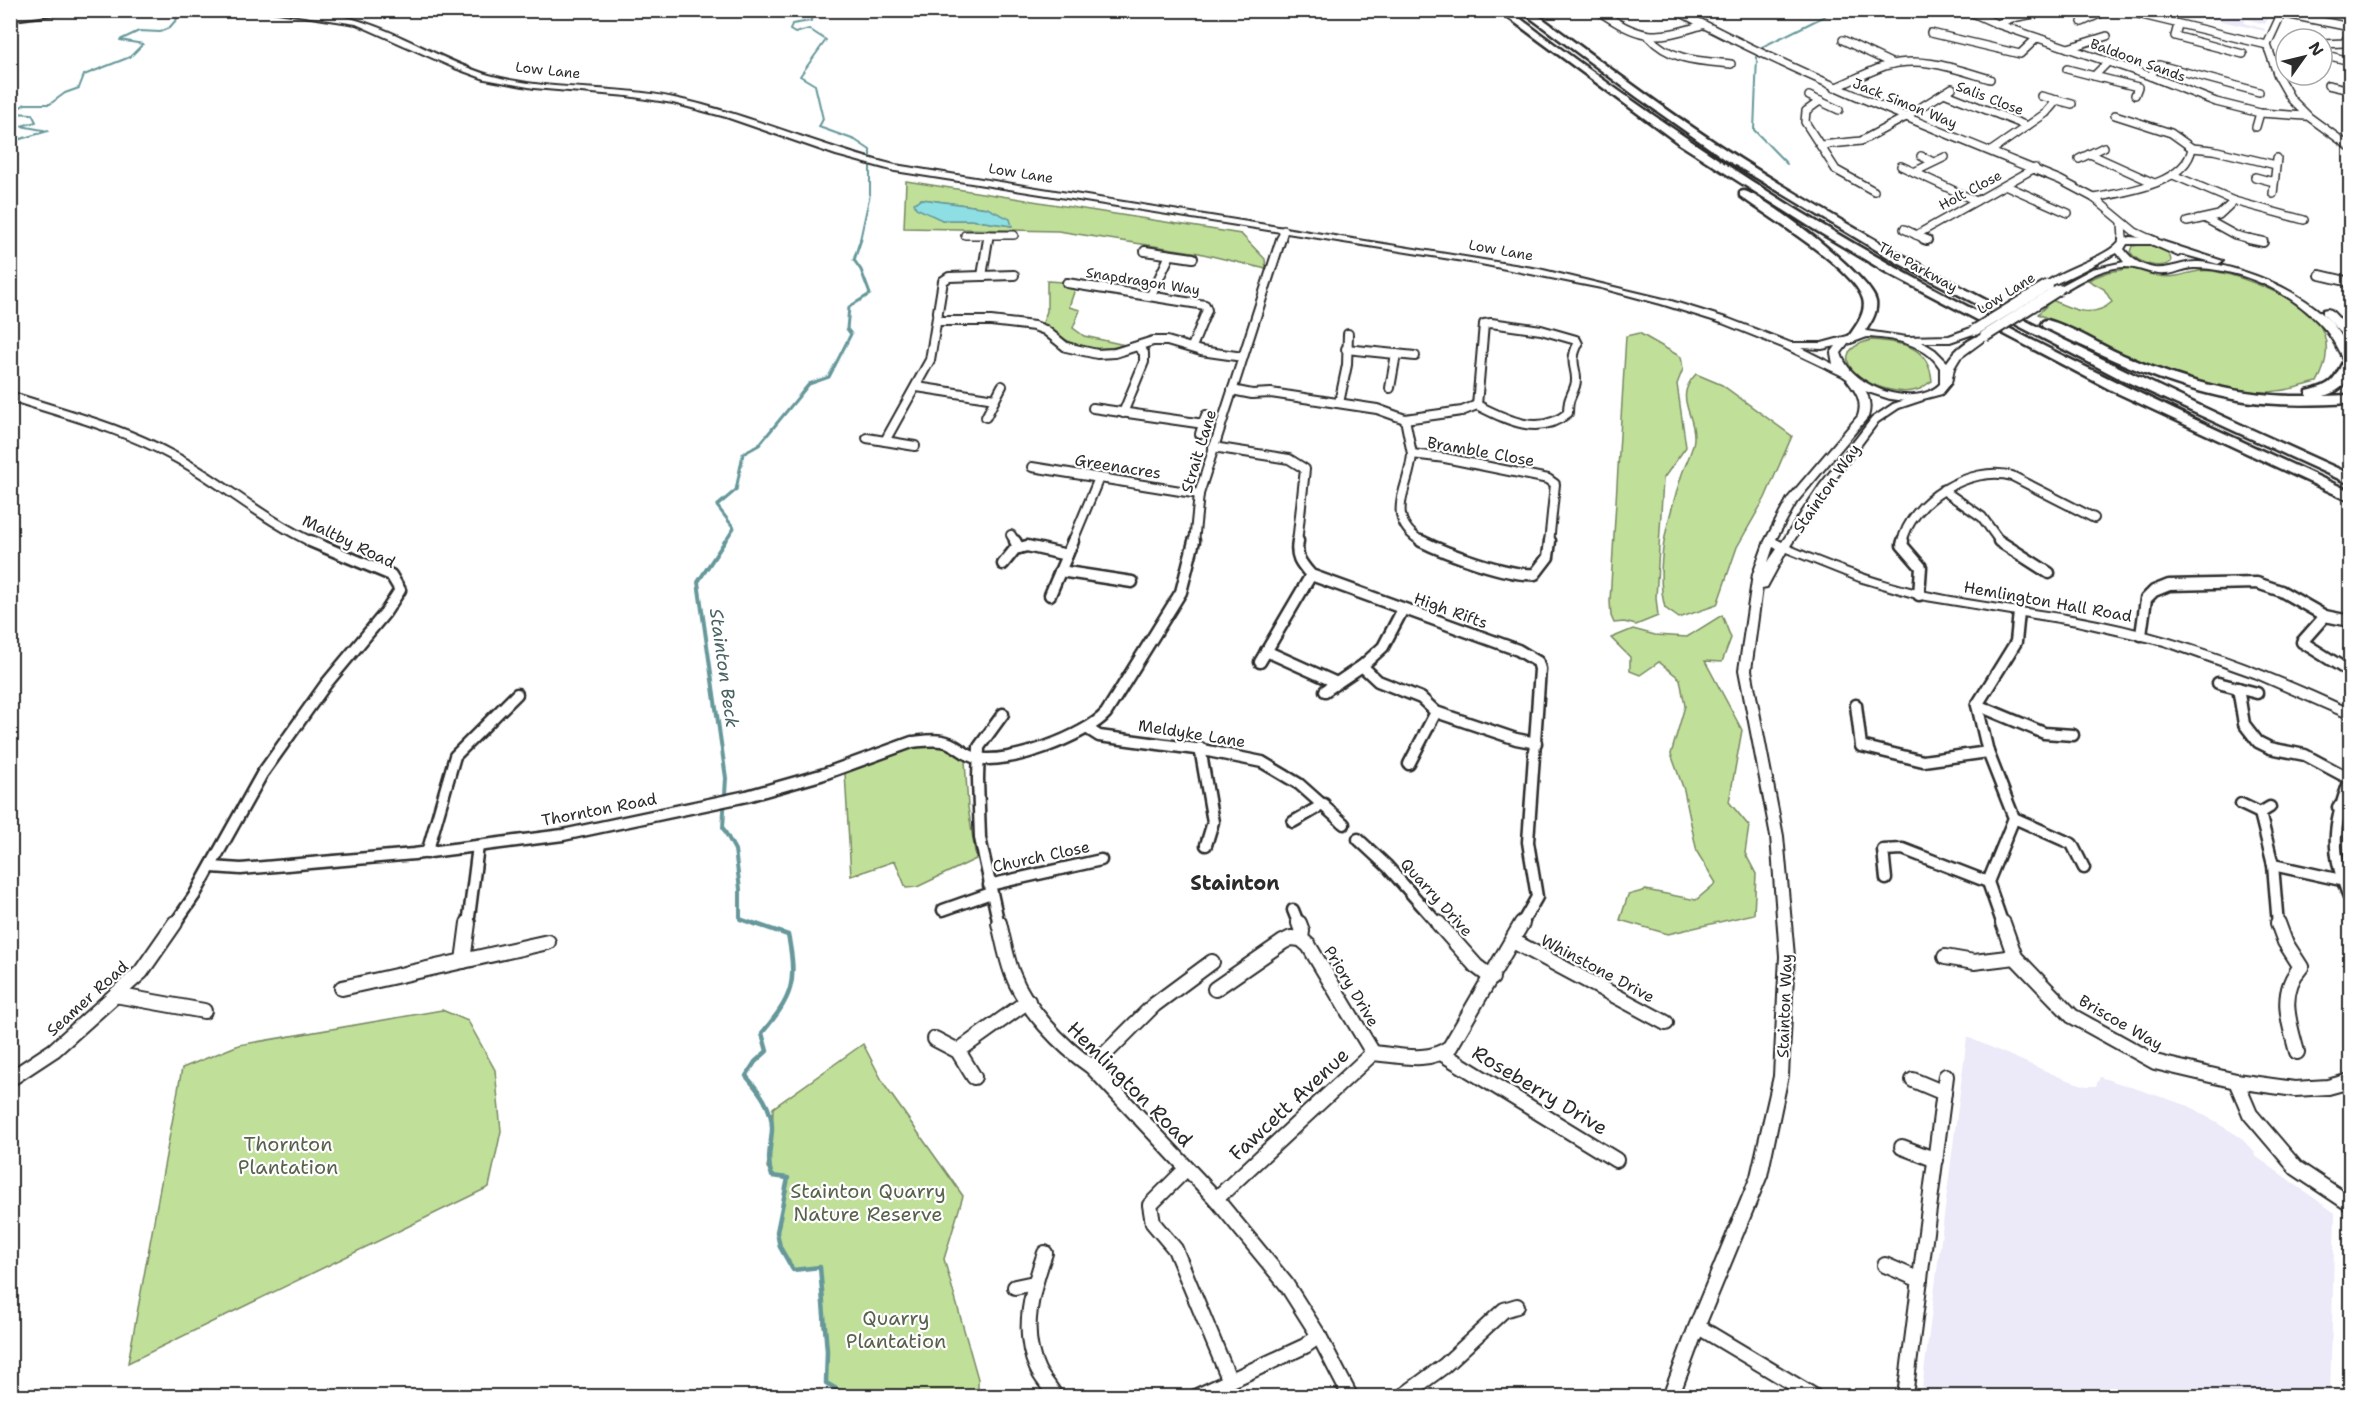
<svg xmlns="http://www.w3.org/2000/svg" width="2361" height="1407" viewBox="0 0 2361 1407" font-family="'Shantell Sans',sans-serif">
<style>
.built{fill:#ece9f8}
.green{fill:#c0e099;stroke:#768662;stroke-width:1.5;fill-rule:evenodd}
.water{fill:#8ddfe4;stroke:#66979a;stroke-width:1.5}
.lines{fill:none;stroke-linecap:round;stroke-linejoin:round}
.stream-far3{stroke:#66979a;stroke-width:2}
.stream-far2{stroke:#66979a;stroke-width:3}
.stream-far1{stroke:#66979a;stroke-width:4}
.stream{stroke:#66979a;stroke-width:4.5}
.minor-far3-casing{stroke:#2b2b2b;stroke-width:10}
.minor-far2-casing{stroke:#2b2b2b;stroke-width:12}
.minor-far1-casing{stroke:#2b2b2b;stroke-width:15}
.minor-casing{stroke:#2b2b2b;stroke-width:18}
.tertiary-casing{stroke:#2b2b2b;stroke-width:4}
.secondary-casing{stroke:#2b2b2b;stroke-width:4}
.trunk-casing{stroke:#2b2b2b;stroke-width:5}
.minor-far3{stroke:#fff;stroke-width:7}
.minor-far2{stroke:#fff;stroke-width:8}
.minor-far1{stroke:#fff;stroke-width:10}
.minor{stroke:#fff;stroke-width:14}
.tertiary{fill:#fff;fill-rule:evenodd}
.secondary{fill:#fff;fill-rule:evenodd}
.trunk{fill:#fff;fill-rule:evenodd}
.secondary-bridge-casing{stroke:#2b2b2b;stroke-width:14;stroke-linecap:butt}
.secondary-bridge{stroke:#fff;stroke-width:10}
.labels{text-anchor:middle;stroke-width:4.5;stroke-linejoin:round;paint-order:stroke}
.far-street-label{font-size:14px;fill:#2b2b2b;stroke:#fff}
.street-label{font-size:16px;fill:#2b2b2b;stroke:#fff}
.water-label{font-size:18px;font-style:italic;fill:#486162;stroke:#fff}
.quarter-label{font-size:20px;font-weight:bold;fill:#2b2b2b;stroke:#fff}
.near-street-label{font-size:20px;fill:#2b2b2b;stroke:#fff}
.near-park-label{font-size:20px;fill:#58614c;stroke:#fff}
</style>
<rect width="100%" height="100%" fill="#fff"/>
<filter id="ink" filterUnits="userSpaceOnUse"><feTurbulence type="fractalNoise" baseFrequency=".0167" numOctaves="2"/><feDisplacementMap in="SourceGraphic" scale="12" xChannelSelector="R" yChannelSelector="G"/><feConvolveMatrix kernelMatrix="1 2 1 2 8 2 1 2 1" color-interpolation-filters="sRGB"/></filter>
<g filter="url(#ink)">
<g class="built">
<path d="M2177,11V10L2271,11L2265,24L2246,19L2244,23L2265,29V31Z"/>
<path d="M1967,1037L2062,1078L2086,1086H2096L2100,1077L2189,1106L2240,1137L2255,1153L2254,1155L2335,1213L2330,1396H1921Z"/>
</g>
<g class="green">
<path d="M906,181L1241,234L1265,259L1266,269L1199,253L1058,231L904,228ZM922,199L987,208L1012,226L971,220H942Z"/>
<path d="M2148,244C2158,247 2171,250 2171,262C2159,270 2139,264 2130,252L2132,246Z"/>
<path d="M2132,268C2146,273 2162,279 2177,276C2191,273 2199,269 2213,271C2241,276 2300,298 2317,321C2331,340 2328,363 2317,382C2299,387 2281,392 2263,392C2184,389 2109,345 2038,314L2052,300C2073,310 2093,319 2112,302L2104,289L2088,280L2108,272Z"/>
<path d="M1047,281L1064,282L1075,289L1069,307L1080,310L1073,328L1084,336L1125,345C1107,350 1083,350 1066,340C1057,334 1051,328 1042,325L1047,311Z"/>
<path d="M1639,333L1681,357L1683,369L1677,384L1686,447L1663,479L1656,598L1658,616L1636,625L1624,622L1614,623L1611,616L1610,601L1626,336Z"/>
<path d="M1871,340C1901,342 1929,345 1932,381C1928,383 1924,387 1920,389C1883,403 1810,356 1871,340Z"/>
<path d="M1696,374L1722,385L1792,436L1765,498L1737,547L1717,605L1679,618L1665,608C1654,565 1668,519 1681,477C1684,466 1694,450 1694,438C1695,413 1673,398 1696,374Z"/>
<path d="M1722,615L1731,638L1722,662L1705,661L1742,730L1729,802L1749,826L1745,853L1756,874L1754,914L1668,934L1620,920L1628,895L1646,890L1696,900L1716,883L1697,852L1684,790L1671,754L1685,706L1680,679L1659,662L1640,675L1630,671V657L1611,638L1633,629L1655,635L1687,637Z"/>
<path d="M942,744L965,761L968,807L976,859L917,887L906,888L895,861L851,876L845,773L916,745Z"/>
<path d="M442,1010L468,1021L495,1070L501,1131L489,1187L128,1363L182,1068L239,1045Z"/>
<path d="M863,1044L885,1086L963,1196L944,1259L978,1379V1396H849L826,1383L827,1351L823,1324L824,1301L820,1267L793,1270C788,1260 780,1250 778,1239C774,1220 789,1198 788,1178L772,1176L767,1167L772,1139L773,1108Z"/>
</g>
<path class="water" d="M922,199L987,208L1010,219L1012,226L971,220H942L916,208L914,203Z"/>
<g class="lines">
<g class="stream-far3">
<path d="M812,10L811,21L792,24L790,30L795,33L809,29L826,40L800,76L815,85L823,119L819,127L855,140L870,150V194L860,240"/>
<path d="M1760,48L1825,16L1826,10"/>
<path d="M1757,57L1754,130L1787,164"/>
<path d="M10,142L48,131L21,126L36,122L32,114L12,113L25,104H50L65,93L79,88L84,75L130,57L143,44L120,40L139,31L160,32L169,28L177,19L175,10"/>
</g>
<path class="stream-far2" d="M724,543L734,528L717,506L736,490L743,454L759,445L809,384L829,377L851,334L847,329L849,307L870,294L861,270L854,260L861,239"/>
<path class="stream-far1" d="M725,541L698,582L726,778L723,828L735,850L740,889V919L757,925"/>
<path class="stream" d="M753,923L788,935C798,983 792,997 762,1033L767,1051L755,1062L746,1076C759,1091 773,1108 772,1130C771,1146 766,1160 772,1176L788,1178L777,1232L780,1247L793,1270L820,1267L827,1351L826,1383L849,1396"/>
<defs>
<g id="minor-far3">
<path d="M1597,10C1640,39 1653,41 1702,25"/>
<path d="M1676,10C1800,76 1930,127 2060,180L2094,198L2135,232L2152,240"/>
<path d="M1926,10H1944"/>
<path d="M1966,10L1997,24L2150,76L2216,102L2260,113L2305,116"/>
<path d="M2121,10L2267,45"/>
<path d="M2283,10L2267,45L2278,76L2291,99L2309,117L2350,147"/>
<path d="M2281,13L2350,27"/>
<path d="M2082,22L2108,10"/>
<path d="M1997,24L2012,18L2039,13"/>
<path d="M2178,25L2175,36L2243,54"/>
<path d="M1931,33L2020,54L2037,38"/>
<path d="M1649,37C1670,61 1702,61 1731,64"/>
<path d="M1843,40L1893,64"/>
<path d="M2322,44L2344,43L2350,34"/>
<path d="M2068,48L2107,36"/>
<path d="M2322,54L2350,61"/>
<path d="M2108,62L2094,76L2138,87L2135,95"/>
<path d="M2067,69L2094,76"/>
<path d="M2150,76L2159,65L2259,92"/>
<path d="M2328,85L2350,90"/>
<path d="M1834,88C1851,81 1868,72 1885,66C1921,55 1956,69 1990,79"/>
<path d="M1944,93L2027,126"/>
<path d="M1809,96L1839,110"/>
<path d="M2041,96L2072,104"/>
<path d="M1820,101L1806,111L1805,122L1836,170L1874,191"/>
<path d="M1910,114L1952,88"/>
<path d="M2256,127L2260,113"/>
<path d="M1821,145L1861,141L1904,118"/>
<path d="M2192,148L2213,150L2276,165"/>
<path d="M1991,151L2046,113L2057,100"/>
<path d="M2090,154L2154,183"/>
<path d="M1921,156L1933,162"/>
<path d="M2079,159L2104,147"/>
<path d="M1901,166L1976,201"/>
<path d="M1914,172L1945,157"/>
<path d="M2173,175L2234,201L2304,220"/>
<path d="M2255,177L2274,182"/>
<path d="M2007,186L2068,213"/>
<path d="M2273,194L2277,158"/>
<path d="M2094,198C2125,192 2186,184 2192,148L2171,133L2115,115"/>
<path d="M2206,219L2235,235L2255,240"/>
<path d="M2187,222L2219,215L2234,201"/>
<path d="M2122,223L2123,240"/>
<path d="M1904,229L1927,240"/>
<path d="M965,235H1014"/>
<path d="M1916,235L2035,168"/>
<path d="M988,240L989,235"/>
<path d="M1281,240L1284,230"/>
</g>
<g id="minor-far2">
<path d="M1924,239L1927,240"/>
<path d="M2123,239V242"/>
<path d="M2149,239L2154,241"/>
<path d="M2249,239L2263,242"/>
<path d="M1145,251L1193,258"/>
<path d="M2320,275L2350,282"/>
<path d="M982,276L988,239"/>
<path d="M1067,283L1205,305L1207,310L1192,347"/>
<path d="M1151,295L1170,255"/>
<path d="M937,321H991L1034,326L1045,330L1066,347L1097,354L1115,353L1153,341H1167L1201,351L1243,357"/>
<path d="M1491,323L1541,330L1576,340L1578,344C1567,365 1580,371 1575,386C1571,398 1568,398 1568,413C1539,437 1507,420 1477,405L1484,324Z"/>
<path d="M1346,349L1415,356"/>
<path d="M917,387L995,399"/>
<path d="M1390,388L1396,354"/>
<path d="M1232,390L1252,394L1271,393L1377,409L1405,419L1462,411L1477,405"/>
<path d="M10,396C65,414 122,428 173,456C222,482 263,520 314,543"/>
<path d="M1339,403L1347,365L1348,334"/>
<path d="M1093,408L1204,424"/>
<path d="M1123,413L1144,362V353L1138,347"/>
<path d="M986,417L1002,386"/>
<path d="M1405,419L1412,454"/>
<path d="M1200,434L1206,415"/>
<path d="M867,438L915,446"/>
<path d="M885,441L930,360L943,281L949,277L1014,275"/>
<path d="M1213,447L1289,459L1305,469L1297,543"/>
<path d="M1412,454L1445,458L1548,479L1555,484L1549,543"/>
<path d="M1412,454C1410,489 1381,518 1424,543"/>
<path d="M1032,467L1199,494"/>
<path d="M1943,490L1982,517L2001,543"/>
<path d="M1011,535L1016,543"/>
<path d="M1072,543L1099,478"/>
<path d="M1194,543L1199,494L1281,239"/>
<path d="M1902,543C1910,501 1972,464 2012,476L2094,518"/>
</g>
<g id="minor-far1">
<path d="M1015,541L1019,548"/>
<path d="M1298,541C1295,557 1301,563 1311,575L1518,650L1538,662L1540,669L1528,842L1537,897L1521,925"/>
<path d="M1421,541C1445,553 1510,577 1535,574L1548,557L1550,541"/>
<path d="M1903,541L1902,545L1921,567L1919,595"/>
<path d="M1999,541L2049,573"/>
<path d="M1003,564L1015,549L1027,546L1067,555"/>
<path d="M1060,571L1132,582"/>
<path d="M1050,595L1073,541"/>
<path d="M2325,616L2350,621"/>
<path d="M2141,635L2146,599L2154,591L2169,585L2257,583L2281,591L2325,616L2302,642L2350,672"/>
<path d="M1266,651L1337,683"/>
<path d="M1260,662L1311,575"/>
<path d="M1362,666L1378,681L1421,698L1436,712L1516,739L1536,743"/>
<path d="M2218,683L2257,693"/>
<path d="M2238,688L2244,724L2258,742L2270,748L2305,755L2350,779"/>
<path d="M1325,691L1362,666L1383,647L1403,609"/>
<path d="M1856,705L1861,746L1923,761L1988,752"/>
<path d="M1977,705L2044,733L2073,735"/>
<path d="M1088,729L1099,736L1203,750L1262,762L1299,784L1344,824"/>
<path d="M1200,748L1213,822L1206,845"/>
<path d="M1409,764L1436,712"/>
<path d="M2350,780C2332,826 2330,853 2350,899"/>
<path d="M2241,804L2260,813L2270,807"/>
<path d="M2338,807L2350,813"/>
<path d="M2260,813L2273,865L2278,925"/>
<path d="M2014,818L2072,844L2084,868"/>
<path d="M1293,822L1324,804"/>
<path d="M1358,839L1387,866L1439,925"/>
<path d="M427,853L455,756L517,694"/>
<path d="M2273,865L2341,880"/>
<path d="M212,867L241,869L414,854L563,835L747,796L821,775L912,742C923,741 938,738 949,743C959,747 966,756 977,758C1008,765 1086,736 1106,713L1181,592L1194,541"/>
<path d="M1886,879L1883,850L1903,849L1988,882"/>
<path d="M989,885L1101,860"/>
<path d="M943,910L991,893"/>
<path d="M1293,910L1299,925"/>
<path d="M174,925L194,896L262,774L326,684L385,613L400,590L391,575L310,541"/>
<path d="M468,925L478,846"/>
<path d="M999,925L980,838L978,779L979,747L1003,714"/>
<path d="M2003,925L1988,882L2014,818L1988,752L1977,705L2016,642L2019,612"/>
</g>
<g id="minor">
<path d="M999,923C1003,939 1006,957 1012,973C1025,1008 1061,1046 1092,1067L1216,1199L1286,1284L1319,1336L1350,1396"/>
<path d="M1299,923L1302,931L1301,939L1309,946L1373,1053"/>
<path d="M1438,923L1476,966L1492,978"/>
<path d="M2003,923L2015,957L2072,1016L2155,1062L2236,1081L2295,1089L2328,1087L2350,1081"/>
<path d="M2278,923L2285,942L2301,967C2278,992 2289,1023 2297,1052"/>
<path d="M1513,941L1666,1023"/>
<path d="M1945,957L1974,962L2015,957"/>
<path d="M463,961L468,923"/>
<path d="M342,988L548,942"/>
<path d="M1215,989L1283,942L1291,938L1301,939"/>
<path d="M115,995L204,1011"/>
<path d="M935,1039L958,1051L974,1077"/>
<path d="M958,1051L1028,1001"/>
<path d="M1443,1054L1616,1160"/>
<path d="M1092,1067L1154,1005L1212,962"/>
<path d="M10,1079L54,1050L141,972L175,923"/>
<path d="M1913,1080L1944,1093"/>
<path d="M2236,1081L2250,1114L2296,1168L2350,1204"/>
<path d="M1902,1147L1936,1160"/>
<path d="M1186,1169L1150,1205L1153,1223L1175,1249L1230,1381"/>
<path d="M1216,1199L1373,1053C1399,1055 1428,1064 1450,1047L1522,923"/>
<path d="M1045,1253C1032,1290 1020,1331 1037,1368C1041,1378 1050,1386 1055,1396"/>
<path d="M1885,1265L1920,1280"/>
<path d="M1015,1287L1034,1283"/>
<path d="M1697,1326L1814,1396"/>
<path d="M1197,1396L1305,1346L1319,1336"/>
<path d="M1403,1396L1444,1366L1504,1310L1517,1306"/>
<path d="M1905,1396L1946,1076"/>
</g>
<path id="tertiary" d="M1852,377C1866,384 1873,402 1868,417L1796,503L1776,539L1782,542L1820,485L1872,418L1893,404L1920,395L1923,396V400L1899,408L1878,422L1828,489L1790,546C1839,567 1889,585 1941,595C1993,606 2046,610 2098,621C2186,639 2269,671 2350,709V719L2254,677L2164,645L2077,625L1920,599L1859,581L1786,552L1767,587L1762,588L1751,670L1783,836L1794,956L1788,1076L1767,1176L1705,1326L1679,1396H1663L1689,1326L1751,1176L1774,1076L1780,956L1771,836L1739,670L1753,574L1765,541L1788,498L1858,416C1863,401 1856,392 1847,380ZM1773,547L1777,549L1768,562Z"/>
<g id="secondary">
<path d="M265,10C298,10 331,11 363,22C407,36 445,62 489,75C549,92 613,85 674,98C749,114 820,147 895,165L1539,269L1668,300L1729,319L1791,343H1822L1866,331L1907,337L1949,336L1971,328H1979V332L1950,342H1922L1935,350L1947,362C1956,348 1970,338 1985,333L1990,336L1960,358L1954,368L1951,383L1942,394L1912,402L1890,399L1865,391L1843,376L1782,347L1722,323L1661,304L1601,288L1476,263L895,171L836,155L726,117L673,103L627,96L534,88L485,79L455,68L356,24ZM1867,337C1893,338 1926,344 1940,368V384C1914,410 1850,387 1841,353L1848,344ZM1836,346L1831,353L1833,364L1801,348L1822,349Z"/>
<path d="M2130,237L2155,239L2223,261L2218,264L2182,254L2178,256L2151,244H2127L2124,249C2131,259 2142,266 2154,268C2170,270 2183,261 2199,262C2248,266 2350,306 2350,365L2346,364C2338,351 2333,337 2322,326C2291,292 2242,269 2196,268C2185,267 2176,274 2165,274C2154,275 2145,270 2134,268C2109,263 2082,280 2062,292L2058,293L2053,290L2092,269L2124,262L2117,253C2104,259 2052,288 2044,287L2043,285C2061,268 2108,258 2120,240Z"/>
<path d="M2327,309L2331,310L2350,330V339L2346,338L2323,314V310Z"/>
</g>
<g id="trunk">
<path d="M47,10H85L10,20V14Z"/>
<path d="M1498,10H1509C1609,86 1711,158 1819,223C1989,325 2170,409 2350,491V501L2113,391L1886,272L1812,228L1678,143Z"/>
<path d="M1520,10H1531C1607,66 1683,124 1764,174C1951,290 2150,385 2350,474V484L2119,378L1898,263L1725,159L1637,97Z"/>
<path d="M1744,191C1767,197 1873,278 1876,302C1878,315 1867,328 1860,339L1855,340L1849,336C1856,326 1867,312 1863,299C1853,267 1768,217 1740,196V192Z"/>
<path d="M2047,320C2073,327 2098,344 2123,355C2182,381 2241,397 2307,396V391C2333,385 2334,380 2345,358L2350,357C2350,380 2347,388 2324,396L2350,395V403C2316,405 2279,406 2245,401C2173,390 2108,358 2043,327L2041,324L2043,321Z"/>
</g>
</defs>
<use href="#minor-far3" class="minor-far3-casing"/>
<use href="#minor-far2" class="minor-far2-casing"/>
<use href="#minor-far1" class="minor-far1-casing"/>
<use href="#minor" class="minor-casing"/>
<use href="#tertiary" class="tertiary-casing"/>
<use href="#secondary" class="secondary-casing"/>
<use href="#trunk" class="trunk-casing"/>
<use href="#minor-far3" class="minor-far3"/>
<use href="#minor-far2" class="minor-far2"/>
<use href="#minor-far1" class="minor-far1"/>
<use href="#minor" class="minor"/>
<use href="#tertiary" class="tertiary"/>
<use href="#secondary" class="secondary"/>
<use href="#trunk" class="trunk"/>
<defs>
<g id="secondary-bridge">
<path d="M1975,330L2048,285"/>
<path d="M1985,336L2058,290"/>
</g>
</defs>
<use href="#secondary-bridge" class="secondary-bridge-casing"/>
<use href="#secondary-bridge" class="secondary-bridge"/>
</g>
</g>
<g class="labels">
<g class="far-street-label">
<text transform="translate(2138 60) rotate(20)" y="5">Baldoon Sands</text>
<text transform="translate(548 70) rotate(6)" y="5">Low Lane</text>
<text transform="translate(1990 98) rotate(21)" y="5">Salis Close</text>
<text transform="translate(1905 103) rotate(22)" y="5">Jack Simon Way</text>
<text transform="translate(1021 173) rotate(9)" y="5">Low Lane</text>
<text transform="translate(1970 190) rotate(-28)" y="5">Holt Close</text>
<text transform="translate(1501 250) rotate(10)" y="5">Low Lane</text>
<text transform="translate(1918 267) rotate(29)" y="5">The Parkway</text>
<text transform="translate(1143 281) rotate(9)" y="5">Snapdragon Way</text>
<text transform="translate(2006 293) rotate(-32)" y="5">Low Lane</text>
</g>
<g class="street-label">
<text transform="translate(1198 451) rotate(-73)" y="6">Strait Lane</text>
<text transform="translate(1481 451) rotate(10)" y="6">Bramble Close</text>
<text transform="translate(1118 466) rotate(9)" y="6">Greenacres</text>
<text transform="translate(1826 488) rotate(-55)" y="6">Stainton Way</text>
<text transform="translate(349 541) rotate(26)" y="6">Maltby Road</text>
<text transform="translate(2048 601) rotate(10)" y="6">Hemlington Hall Road</text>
<text transform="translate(1451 610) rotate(20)" y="6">High Rifts</text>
<text transform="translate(1192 733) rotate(9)" y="6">Meldyke Lane</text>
<text transform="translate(599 809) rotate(-11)" y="6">Thornton Road</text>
<text transform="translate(1041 856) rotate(-12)" y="6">Church Close</text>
<text transform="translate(1437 897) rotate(48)" y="6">Quarry Drive</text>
<text transform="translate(1598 968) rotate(28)" y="6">Whinstone Drive</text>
<text transform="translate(1352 986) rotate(59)" y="6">Priory Drive</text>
<text transform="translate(87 998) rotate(-42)" y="6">Seamer Road</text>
<text transform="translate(1784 1006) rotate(-88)" y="6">Stainton Way</text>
<text transform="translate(2121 1022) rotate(30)" y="6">Briscoe Way</text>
</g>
<g class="water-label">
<text transform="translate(724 668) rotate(82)" y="6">Stainton Beck</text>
</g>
<g class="quarter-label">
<text x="1235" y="890">Stainton</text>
</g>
<g class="near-street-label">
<text transform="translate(1130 1084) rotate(45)" y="7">Hemlington Road</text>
<text transform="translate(1540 1090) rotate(31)" y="7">Roseberry Drive</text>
<text transform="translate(1289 1104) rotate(-43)" y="7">Fawcett Avenue</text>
</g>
<g class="near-park-label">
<text x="288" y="1151">Thornton<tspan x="288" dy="23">Plantation</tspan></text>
<text x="868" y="1198">Stainton Quarry<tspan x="868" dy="23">Nature Reserve</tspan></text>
<text x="896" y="1325">Quarry<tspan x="896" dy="23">Plantation</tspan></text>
</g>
</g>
<rect width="2361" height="1407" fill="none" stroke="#fff" stroke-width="36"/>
<rect x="18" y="18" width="2325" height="1371" fill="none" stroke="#2b2b2b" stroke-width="2" filter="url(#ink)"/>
<g transform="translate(2304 57) rotate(56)"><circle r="28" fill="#ffffff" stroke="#aaaaaa" stroke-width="1.5"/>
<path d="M0-4.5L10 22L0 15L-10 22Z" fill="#2b2b2b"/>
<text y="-9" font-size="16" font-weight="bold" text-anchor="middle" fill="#2b2b2b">N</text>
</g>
</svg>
